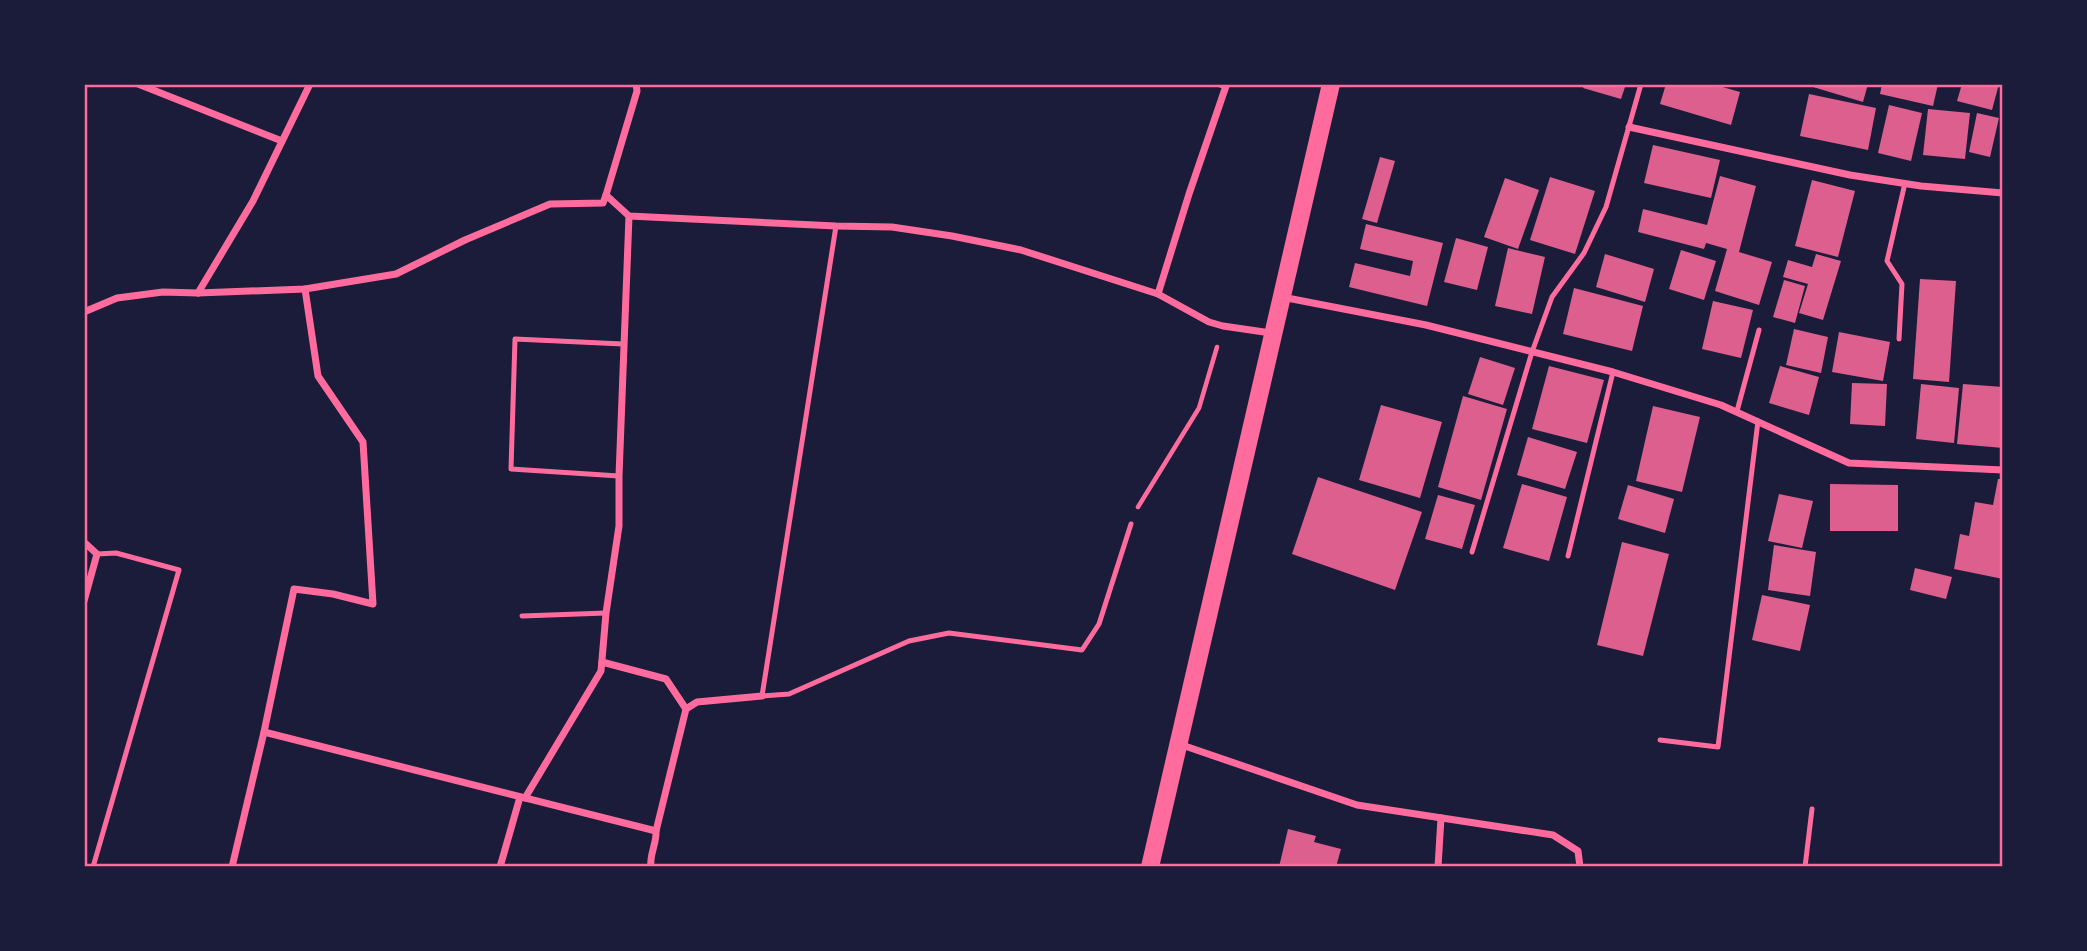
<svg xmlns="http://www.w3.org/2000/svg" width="2087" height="951" viewBox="0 0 2087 951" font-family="'PT Sans Narrow',sans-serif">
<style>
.building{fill:#dd5f8e}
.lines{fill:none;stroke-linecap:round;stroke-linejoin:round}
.path{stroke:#ff6b9d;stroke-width:4.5}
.service{stroke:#ff6b9d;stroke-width:5}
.minor{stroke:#ff6b9d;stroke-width:7}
.primary{stroke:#ff6b9d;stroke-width:18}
.neatline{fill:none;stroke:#ff6b9d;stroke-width:2.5}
</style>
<rect width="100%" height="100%" fill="#1b1b3a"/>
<g class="building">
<path d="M1585,84H1626L1621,99L1583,88Z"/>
<path d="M1666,84H1712L1740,92L1731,125L1660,104Z"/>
<path d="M1803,84H1868L1863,102Z"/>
<path d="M1882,84H1938L1933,106L1880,94Z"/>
<path d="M1962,84H1999L1992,110L1957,101Z"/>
<path d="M1809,94L1876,108L1868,150L1800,136Z"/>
<path d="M1889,105L1922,113L1911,161L1878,153Z"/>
<path d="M1928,109L1970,113L1965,159L1923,155Z"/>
<path d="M1977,113L1999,118L1990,157L1969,152Z"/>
<path d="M1653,145L1720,160L1711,198L1644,183Z"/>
<path d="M1380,157L1395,161L1377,223L1362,219Z"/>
<path d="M1720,176L1756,186L1739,252L1772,262L1759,305L1715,291L1727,249L1706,243L1704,249L1638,232L1643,209L1707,225Z"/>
<path d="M1550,177L1595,191L1575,254L1530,240Z"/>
<path d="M1505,178L1539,190L1518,249L1484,237Z"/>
<path d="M1812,180L1855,191L1838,257L1795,246Z"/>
<path d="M1366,224L1443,243L1427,306L1349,287L1355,263L1410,276L1413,261L1360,249Z"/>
<path d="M1456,238L1488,247L1477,290L1444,282Z"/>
<path d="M1508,248L1545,257L1532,314L1495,306Z"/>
<path d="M1681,250L1716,261L1704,300L1669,289Z"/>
<path d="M1605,254L1654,269L1645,302L1596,287Z"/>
<path d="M1816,254L1841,261L1823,320L1799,313L1808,284L1783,277L1788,260L1812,267Z"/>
<path d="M1920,279L1956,281L1949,382L1913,379Z"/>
<path d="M1784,280L1805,286L1795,323L1773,317Z"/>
<path d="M1574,288L1643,306L1632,351L1563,334Z"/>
<path d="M1713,301L1753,310L1741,358L1702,349Z"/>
<path d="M1794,329L1828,337L1821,373L1786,365Z"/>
<path d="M1839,332L1890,342L1883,381L1832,372Z"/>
<path d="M1480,357L1515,368L1503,405L1468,394Z"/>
<path d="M1549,366L1604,380L1587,443L1532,429Z"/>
<path d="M1780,366L1819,377L1809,415L1769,403Z"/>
<path d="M1852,383L1887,384L1885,426L1850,424Z"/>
<path d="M1921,384L1959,388L1954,443L1916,439Z"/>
<path d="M1963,384L2003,387V448L1957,444Z"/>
<path d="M1463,396L1507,409L1481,500L1438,487Z"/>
<path d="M1381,405L1442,422L1420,498L1359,480Z"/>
<path d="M1653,406L1700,417L1682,492L1636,481Z"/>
<path d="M1528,437L1577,452L1565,489L1517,475Z"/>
<path d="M1318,477L1422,512L1395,590L1292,554Z"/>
<path d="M1998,479H2003V579L1954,569L1960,534L1969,536L1975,502L1993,505Z"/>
<path d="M1522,484L1567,497L1549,561L1503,548Z"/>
<path d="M1830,484L1898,485V531H1830Z"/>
<path d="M1628,485L1674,499L1665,533L1618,519Z"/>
<path d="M1779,494L1813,501L1802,548L1768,541Z"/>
<path d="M1438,495L1475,505L1462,549L1425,539Z"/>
<path d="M1622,542L1669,554L1643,656L1597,645Z"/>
<path d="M1774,545L1816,552L1810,596L1768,590Z"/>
<path d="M1915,568L1952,577L1946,599L1910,590Z"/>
<path d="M1762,595L1810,605L1800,651L1752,640Z"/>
<path d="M1288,829L1316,836L1314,842L1341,849L1336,867H1279Z"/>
</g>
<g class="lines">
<path class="path" d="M1138,507L1199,408L1217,347"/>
<g class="service">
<path d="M836,226L762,696L789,694L909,641L949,633L1082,650L1099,624L1131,524"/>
<path d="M1899,339L1902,284L1887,261L1905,183"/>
<path d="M1737,411L1759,330"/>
<path d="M619,476L511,469L515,339L623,344"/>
<path d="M1472,552L1532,352L1552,297L1584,253L1606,207L1641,84"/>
<path d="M1568,556L1613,372"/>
<path d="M522,616L606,613"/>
<path d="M1660,740L1718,747L1758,421"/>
<path d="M93,867L179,570L116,553L97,554"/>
<path d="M1805,867L1812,809"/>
</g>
<g class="minor">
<path d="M138,84L282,141"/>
<path d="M1629,127L1850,175L1921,186L2003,193"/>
<path d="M606,195L637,91L636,84"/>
<path d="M198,293L253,201L310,84"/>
<path d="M1158,294L1189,194L1226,86L1220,84"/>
<path d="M1282,297L1426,325L1613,372L1721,405L1849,463L2003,470"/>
<path d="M84,312L117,298L163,292L198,293L305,289L396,274L465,240L550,204L603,203L606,195L629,216L836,226L892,227L952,236L1021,250L1158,294L1209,322L1223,326L1271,333"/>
<path d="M84,542L97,554L84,601"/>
<path d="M602,662L666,679L686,709"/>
<path d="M264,732L656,831L686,709L697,702L762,696"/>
<path d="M1179,744L1357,805L1553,835L1578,851L1580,867"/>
<path d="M525,798L601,671L606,613L619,526V476L629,216"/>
<path d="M232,867L264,732L294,589L333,594L373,604L363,442L318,376L305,289"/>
<path d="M500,867L520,797"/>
<path d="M651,867C649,855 657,843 656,831"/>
<path d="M1438,867L1441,818"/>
</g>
<path class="primary" d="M1150,867L1331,84"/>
</g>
<rect width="2087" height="951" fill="none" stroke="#1b1b3a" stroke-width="172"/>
<rect x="86" y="86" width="1915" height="779" class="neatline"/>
</svg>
